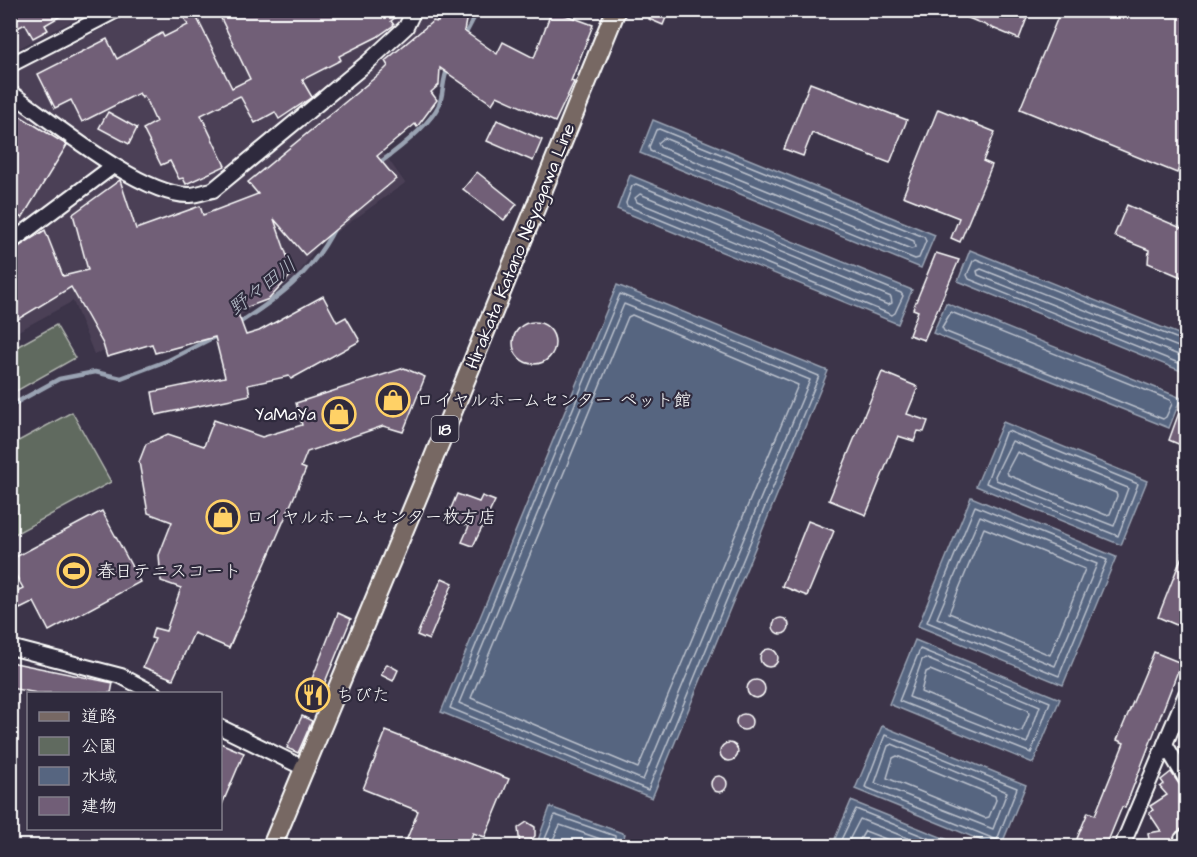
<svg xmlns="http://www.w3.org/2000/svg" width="1197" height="857" viewBox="0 0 1197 857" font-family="'Architects Daughter','Klee One',sans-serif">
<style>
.built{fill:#4c4157}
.green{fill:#606a5f;stroke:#b0b4af;stroke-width:1.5}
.water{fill:#566580;stroke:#9aa3b3;stroke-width:1.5}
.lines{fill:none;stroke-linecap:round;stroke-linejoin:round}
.shore{stroke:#bbc1cc;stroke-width:1.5}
.stream{stroke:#9aa3b3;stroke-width:4.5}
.building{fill:#715e77;stroke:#fff;stroke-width:1.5}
.minor-casing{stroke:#fff;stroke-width:18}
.major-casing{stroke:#fff;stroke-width:22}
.minor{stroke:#2f2a3d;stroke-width:14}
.major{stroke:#776864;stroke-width:18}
.labels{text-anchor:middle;stroke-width:4.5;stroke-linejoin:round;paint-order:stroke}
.shield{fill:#2f2a3d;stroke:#c1bfc5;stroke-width:1.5}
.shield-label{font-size:16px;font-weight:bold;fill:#fff}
.street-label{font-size:18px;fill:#fff;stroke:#2f2a3d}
.poi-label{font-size:18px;fill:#fff;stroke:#2f2a3d;text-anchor:start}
.water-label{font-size:20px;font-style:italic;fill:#b3bac6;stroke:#2f2a3d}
</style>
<rect width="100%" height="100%" fill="#3c3449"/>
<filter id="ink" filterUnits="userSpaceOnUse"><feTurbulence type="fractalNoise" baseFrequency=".0167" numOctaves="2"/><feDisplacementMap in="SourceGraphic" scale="12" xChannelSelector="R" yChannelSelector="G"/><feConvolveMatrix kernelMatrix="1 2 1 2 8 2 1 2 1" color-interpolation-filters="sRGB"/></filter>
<g filter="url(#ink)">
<g class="built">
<path d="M11,11H92L11,52Z"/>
<path d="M139,11H477L473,25L467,22L439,60L434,95L417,117L378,145L405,183L318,245L296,277L238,317L94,354L73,301L11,335V73Z"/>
</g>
<g class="green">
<path d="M56,325L75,358L11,394V350Z"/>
<path d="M72,412L111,482L15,534L11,525V445Z"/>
</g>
<g class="water">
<path d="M653,120L935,235L921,268L640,153Z"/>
<path d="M630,175L912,290L898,324L617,209Z"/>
<path d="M970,250L1186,337V373L958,281Z"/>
<path d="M617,285L828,371L652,798L441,712Z"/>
<path d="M946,303L1181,398L1169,428L933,333Z"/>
<path d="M1003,422L1147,481L1121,545L976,486Z"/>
<path d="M971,497L1116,557L1063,685L918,626Z"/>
<path d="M915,640L1060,699L1033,763L889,704Z"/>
<path d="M882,726L1026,785L1001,846H995L855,789Z"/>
<path d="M851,801L963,846H832Z"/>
<path d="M550,807L625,834L621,846H536Z"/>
</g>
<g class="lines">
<g class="shore">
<path d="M659,129L924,237L926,241L919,258L915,259L650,151L649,147L656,130Z"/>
<path d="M664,138L914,241L915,248L911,249L660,147L658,143Z"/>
<path d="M636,184L901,293L903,296L895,313L892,315L627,206L626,203L632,186Z"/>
<path d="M640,194L891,297L892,303L888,305L637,202L635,198Z"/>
<path d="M620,294L819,376L648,790L450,708Z"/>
<path d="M624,304L810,380L643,780L459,703Z"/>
<path d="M951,312L1170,400L1172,404L1166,417L1163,419L944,331L942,327Z"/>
<path d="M632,315L798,385L638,768L471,698L628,317Z"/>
<path d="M1186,342L976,259L973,261L967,275L969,279L1186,366"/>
<path d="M1186,350L981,269L977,271L978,275L1186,358"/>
<path d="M1008,431L1138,484L1118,536L986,483L1005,433Z"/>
<path d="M1012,441L1128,488L1114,526L996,480L995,476Z"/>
<path d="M1017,452L1116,493L1117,496L1110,514L1106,515L1008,475L1007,471Z"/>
<path d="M975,506L1107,560L1059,676L927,622Z"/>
<path d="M980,516L1097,564L1055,666L937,618Z"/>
<path d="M984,528L1085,569L1050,655L949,613Z"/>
<path d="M920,649L1050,702L1031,753L899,701Z"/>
<path d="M925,658L1040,706L1027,743L909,697L922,660Z"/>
<path d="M930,670L1028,710L1029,714L1022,731L1018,732L921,692L926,672Z"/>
<path d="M885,735L1017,788L997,840L865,787Z"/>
<path d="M892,744L1007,792L993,829L875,783L888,746Z"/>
<path d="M897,756L995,796L996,800L989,817L985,818L887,778L893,758Z"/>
<path d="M542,846L555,815L615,836V846"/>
<path d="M550,846L560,825L606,841L608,846"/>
<path d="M838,846L856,809L947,846"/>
<path d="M846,846L860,819L927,846"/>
<path d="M856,846L865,831L904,846"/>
</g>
<g class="stream">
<path d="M464,37L478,10"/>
<path d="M378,164C396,151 429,126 439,105C444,93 442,80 448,68"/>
<path d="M236,325C278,298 312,274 335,227"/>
<path d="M10,406L59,379L95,372L121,378L169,360L218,335"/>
</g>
</g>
<g class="building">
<path d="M10,10H71L45,25L48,30L33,38L25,24L10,32Z"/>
<path d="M180,10H193L232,88L250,79L217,10H404L391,21L394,25L377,37L339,56L341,60L302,80L312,97L279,119L275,112L255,123L240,96L201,115L225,166L186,184L183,178L179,179L170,161L161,165L143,129L156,122L144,96L142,98L139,93L82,122L71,100L55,108L38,74L107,39L117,59L162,33L164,37L188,25Z"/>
<path d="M445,10H468L464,31L497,54L503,42L534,58L552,10L593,25L571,81L574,82L555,122L497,96L492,104L440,68L439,85L431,92L437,100L417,127L415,124L377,156L396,179L305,255L274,219L293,273L269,299L237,311L246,335L259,331L323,296L337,322L346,317L360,341L291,379L289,376L248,385L250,395L156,415L152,392L225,377L215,337L155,353L152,344L107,357L103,344L71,287L10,324V252L45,230L63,276L88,270L73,214L120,180L136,229L200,206L203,215L258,194L248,182L383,71L388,66L385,61L433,21L438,22L440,14Z"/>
<path d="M652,10H669L663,25L649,19Z"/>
<path d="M949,10H1030L1019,39Z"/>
<path d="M1061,10H1186V150L1177,173L1020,109Z"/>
<path d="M810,83L907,120L890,163L812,133L803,156L784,149Z"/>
<path d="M938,109L995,132L983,161L992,165L960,242L951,238L959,218L903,196Z"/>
<path d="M10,110L67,145L22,218L10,211Z"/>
<path d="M108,112L137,128L129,144L99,128Z"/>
<path d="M497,120L542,140L533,161L487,141Z"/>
<path d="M477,172L517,204L504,220L463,189Z"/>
<path d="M1127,205L1186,230V279L1148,263L1149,250L1114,236Z"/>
<path d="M936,253L959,260L924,340L909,335L918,311L913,309Z"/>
<circle cx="534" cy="343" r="21"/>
<path d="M404,368L425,377L403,432L383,426L307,452L301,467L306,469L229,648L194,633L173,679L143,667L155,639L151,638L154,628L166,631L181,588L161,581L159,555L172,522L148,513L139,462L146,444L168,434L204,446L214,420L262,437L302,425L296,403Z"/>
<path d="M882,372L918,387L907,414L928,421L924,432L918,431L914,441L898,436L866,515L829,500Z"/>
<path d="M1185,396L1186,437L1183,446L1169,440Z"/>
<path d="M457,494L479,502L482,496L495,501L473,546L462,542L469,526L447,518Z"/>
<path d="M102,511L140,582L49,631L34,602L20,609L12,594L23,588L10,565V560Z"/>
<path d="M808,521L834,531L807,596L782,586Z"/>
<path d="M1186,546V629L1158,617Z"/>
<path d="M442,578L453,583L429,640L417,635Z"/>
<path d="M338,613L351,619L316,704L304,699Z"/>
<circle cx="781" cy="626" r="8"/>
<circle cx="769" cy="658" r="9"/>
<path d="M1154,652L1181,663L1125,808L1122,807L1106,846H1074L1088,812L1095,815L1124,743L1117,740Z"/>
<path d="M10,662L113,683L111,693H37L10,688Z"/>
<path d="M387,664L398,670L393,681L381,675Z"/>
<circle cx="756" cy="689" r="9"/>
<circle cx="744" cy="722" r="8"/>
<path d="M302,716L312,721L298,753L287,748Z"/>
<path d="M386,731L509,779L485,837L473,833L468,846H404L418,811L363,789Z"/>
<path d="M220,743L244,753L221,807H220Z"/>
<circle cx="729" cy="752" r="9"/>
<path d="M1171,772L1179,784L1186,788V827L1177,832L1173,840L1164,846H1150L1148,833L1161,831L1149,813L1153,810L1150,806L1167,795L1160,787L1164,784L1161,780Z"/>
<circle cx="719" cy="784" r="8"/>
<path d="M527,822L535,827V836L525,846H520L518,828Z"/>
</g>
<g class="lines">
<defs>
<g id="minor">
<path d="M10,65L117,10"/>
<path d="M10,92C50,120 142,197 190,195C197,195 206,191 213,190L367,63L406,27L414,10"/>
<path d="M10,243L113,166"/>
<path d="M10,647L121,676L155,694"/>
<path d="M220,727L306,769"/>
<path d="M1165,744L1186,779"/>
<path d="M1182,839L1186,836"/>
<path d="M1122,846L1186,694"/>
</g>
<path id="major" d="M272,846L425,479L616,10"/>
</defs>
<use href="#minor" class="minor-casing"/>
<use href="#major" class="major-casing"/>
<use href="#minor" class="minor"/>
<use href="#major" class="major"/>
</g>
</g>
<defs>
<symbol id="shop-ring" viewBox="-11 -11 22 22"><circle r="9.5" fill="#2f2a3d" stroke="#ffd166" stroke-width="1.5"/><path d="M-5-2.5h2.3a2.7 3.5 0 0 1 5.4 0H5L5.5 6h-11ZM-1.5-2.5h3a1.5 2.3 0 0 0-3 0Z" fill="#ffd166"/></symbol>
<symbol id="stadium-ring" viewBox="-11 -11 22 22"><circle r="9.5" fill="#2f2a3d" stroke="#ffd166" stroke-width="1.5"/><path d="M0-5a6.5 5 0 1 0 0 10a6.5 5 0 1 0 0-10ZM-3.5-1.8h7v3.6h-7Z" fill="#ffd166"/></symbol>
<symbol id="restaurant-ring" viewBox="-11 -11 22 22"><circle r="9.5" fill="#2f2a3d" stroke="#ffd166" stroke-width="1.5"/><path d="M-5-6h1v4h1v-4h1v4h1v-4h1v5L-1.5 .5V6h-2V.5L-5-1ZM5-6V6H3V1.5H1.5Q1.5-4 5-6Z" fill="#ffd166"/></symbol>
</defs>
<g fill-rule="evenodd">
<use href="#shop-ring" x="374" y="381" width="38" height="38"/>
<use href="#shop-ring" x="320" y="395" width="38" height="38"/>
<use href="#shop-ring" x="204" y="498" width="38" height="38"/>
<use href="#stadium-ring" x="55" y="552" width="38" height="38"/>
<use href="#restaurant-ring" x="294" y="676" width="38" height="38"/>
</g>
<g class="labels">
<rect class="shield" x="431.5" y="416" width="27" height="26" rx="4.5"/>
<g class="shield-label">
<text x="445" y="435">18</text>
</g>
<g class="street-label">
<text transform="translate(520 246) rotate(-68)" y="6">Hirakata Katano Neyagawa Line</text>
</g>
<g class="poi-label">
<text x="416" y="406">ロイヤルホームセンター ペット館</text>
<text x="316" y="420" text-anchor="end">YaMaYa</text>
<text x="246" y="523">ロイヤルホームセンター枚方店</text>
<text x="97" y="577">春日テニスコート</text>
<text x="336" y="701">ちびた</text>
</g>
<g class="water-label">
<text transform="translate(262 286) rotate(-38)" y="7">野々田川</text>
</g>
</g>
<rect width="1197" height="857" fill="none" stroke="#2f2a3d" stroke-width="36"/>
<rect x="18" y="18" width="1161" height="821" fill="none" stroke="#fff" stroke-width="2" filter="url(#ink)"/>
<rect x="27" y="692" width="195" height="138" fill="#2f2a3d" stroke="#827f8b" stroke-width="1.5"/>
<rect x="39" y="712" width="30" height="9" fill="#776864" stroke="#827f8b" stroke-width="1.5"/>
<text x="81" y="722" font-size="18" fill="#ffffff">道路</text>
<rect x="39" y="737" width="30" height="18" fill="#606a5f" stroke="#827f8b" stroke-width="1.5"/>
<text x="81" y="752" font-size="18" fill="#ffffff">公園</text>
<rect x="39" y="767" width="30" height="18" fill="#566580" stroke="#827f8b" stroke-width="1.5"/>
<text x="81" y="782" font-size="18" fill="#ffffff">水域</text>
<rect x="39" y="797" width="30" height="18" fill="#715e77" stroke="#827f8b" stroke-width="1.5"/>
<text x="81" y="812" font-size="18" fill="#ffffff">建物</text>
</svg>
